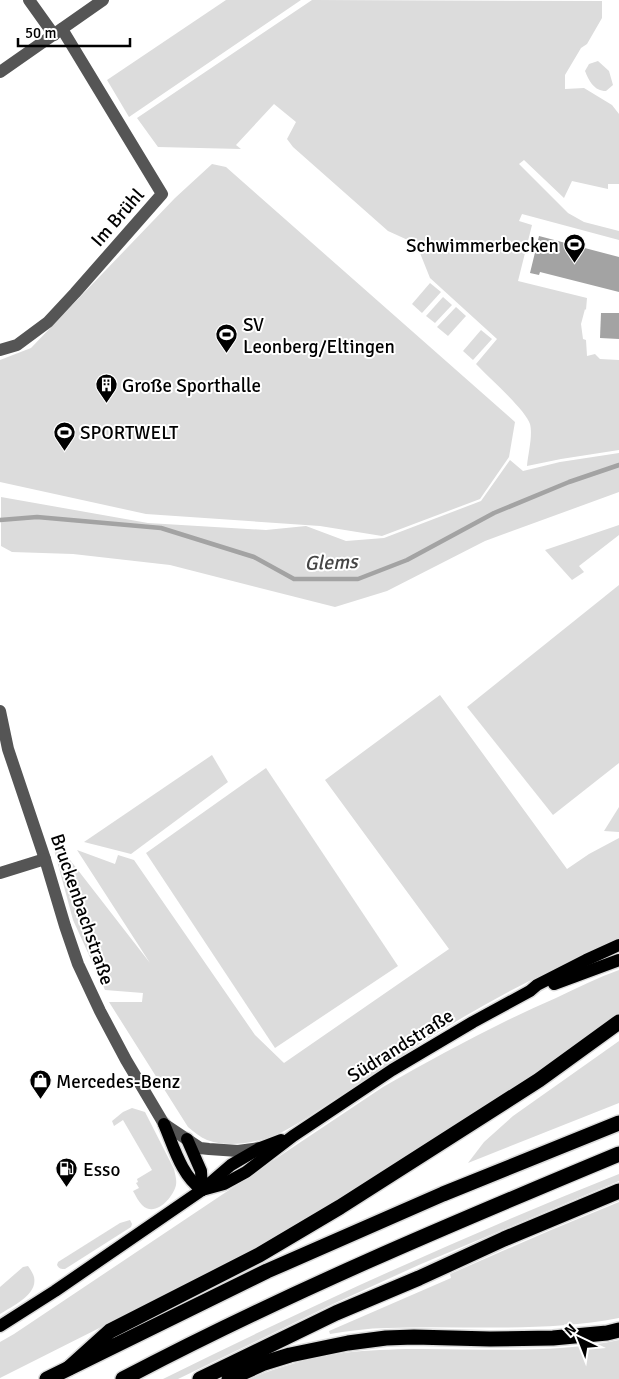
<svg xmlns="http://www.w3.org/2000/svg" width="619" height="1379" viewBox="0 0 619 1379" font-family="Signika,sans-serif">
<style>
.green{fill:#dcdcdc}
.water{fill:#a3a3a3}
.lines{fill:none;stroke-linecap:round;stroke-linejoin:round}
.stream{stroke:#a3a3a3;stroke-width:4.5}
.major-casing{stroke:#dbdbdb;stroke-width:15}
.highway-casing{stroke:#dbdbdb;stroke-width:18}
.minor{stroke:#555;stroke-width:12}
.major{stroke:#000;stroke-width:12}
.highway{stroke:#000;stroke-width:15}
.labels{text-anchor:middle;stroke-width:4;stroke-linejoin:round;paint-order:stroke}
.street-label{font-size:19px;fill:#000;stroke:#fff}
.poi-label{font-size:19px;fill:#000;stroke:#fff;text-anchor:start}
.water-label{font-size:20px;font-style:italic;fill:#444;stroke:#fff}
</style>
<rect width="100%" height="100%" fill="#fff"/>
<g class="green">
<path d="M226,0H301L129,117L107,80Z"/>
<path d="M312,0L602,1V18L587,44L581,48L565,75V89L584,88L612,105L619,114V184H608V189L572,181L564,198L524,160L519,164L568,213L584,222L619,231V240L522,214L519,221L532,225L518,281L587,298L586,310L585,309L581,324L583,339L586,340L587,356L595,354L600,359L619,360V450L561,459L527,466C528,454 533,435 530,424C526,410 487,376 476,364L497,339L430,278L418,248L410,241L388,231L293,147L287,139L296,122L274,104L236,145L241,149L158,147L137,118Z"/>
<path d="M598,61L609,71L613,85L606,91C594,91 589,81 585,71L589,64Z"/>
<path d="M212,164L226,167L515,422L509,457L480,499L382,536L320,526L146,514L0,482V360L31,348L175,198Z"/>
<path d="M430,283L441,292L422,313L412,304Z"/>
<path d="M443,297L452,305L435,323L426,316Z"/>
<path d="M456,307L466,316L448,336L437,327Z"/>
<path d="M481,330L492,339L473,360L463,351Z"/>
<path d="M619,453V492L485,541L387,591L335,607L170,565L73,554L12,552L1,546V497L148,523L266,530L306,526L346,541L384,538L481,501L510,460L523,471L560,462Z"/>
<path d="M619,525V535L579,566L584,572L572,580L545,550Z"/>
<path d="M619,585V763L553,815L467,707Z"/>
<path d="M440,695L567,869L589,854L619,838V938C550,969 485,1002 421,1043C391,1063 360,1083 329,1103C309,1116 289,1131 267,1138C248,1144 225,1147 207,1140C200,1137 194,1132 188,1127L109,1002H142L143,993L105,990L73,920L52,842L60,847L150,963L77,850L115,864L118,855L134,860L255,1035L284,1063L449,949L325,780Z"/>
<path d="M212,755L228,782L131,854L84,842Z"/>
<path d="M266,768L398,966L275,1048L146,853Z"/>
<path d="M619,807V832L604,831Z"/>
<path d="M619,970V1015L520,1085L236,1264L161,1297L0,1378V1342L14,1334L383,1087C439,1055 496,1024 556,998C577,988 597,978 619,970Z"/>
<path d="M619,1041V1103L468,1163L484,1142L513,1116Z"/>
<path d="M132,1108L145,1112L174,1169C175,1174 177,1180 176,1185C173,1198 155,1218 142,1205C138,1201 136,1196 133,1191L139,1188L136,1183L138,1182L137,1179L152,1170L123,1120L114,1126L112,1121L123,1112Z"/>
<path d="M619,1174V1181L421,1264L333,1304L178,1379H163C312,1305 464,1236 619,1174Z"/>
<path d="M619,1202V1318C542,1333 464,1325 387,1328C368,1328 349,1331 330,1334L329,1331L451,1278L450,1274L551,1230Z"/>
<path d="M130,1220L132,1224L131,1227L65,1269C61,1269 59,1269 57,1265L58,1262L120,1223Z"/>
<path d="M28,1266C30,1269 33,1273 34,1277C38,1295 12,1306 0,1314V1287L23,1267Z"/>
<path d="M619,1340V1379H249C278,1367 306,1359 337,1354C359,1350 383,1350 406,1349C476,1348 549,1355 619,1340Z"/>
</g>
<g class="water">
<path d="M539,236L619,257V292L540,272L539,275L530,273Z"/>
<path d="M601,313H619V339L600,338Z"/>
</g>
<g class="lines">
<path class="stream" d="M0,520L37,517L161,528L254,557L294,579H358L407,560L494,513L569,482L619,465"/>
<defs>
<g id="major">
<path d="M554,984L619,960"/>
<path d="M164,1124C174,1147 181,1175 202,1190"/>
<path d="M187,1139L201,1171L202,1190"/>
<path d="M202,1190L224,1184L246,1172L293,1136L392,1070L473,1022L530,991L537,985L586,960L619,945"/>
<path d="M0,1326L55,1291L202,1190L231,1165L260,1148L281,1140"/>
</g>
<g id="highway">
<path d="M69,1368L110,1331L259,1255L340,1207L539,1080L619,1022"/>
<path d="M47,1379L267,1271L443,1194L619,1123"/>
<path d="M123,1379C284,1294 451,1224 619,1154"/>
<path d="M200,1379L336,1313L419,1278L504,1239L619,1191"/>
<path d="M229,1379L264,1363L290,1355L348,1343L386,1338L414,1337L490,1339L553,1338L607,1333L619,1330"/>
</g>
</defs>
<use href="#major" class="major-casing"/>
<use href="#highway" class="highway-casing"/>
<g class="minor">
<path d="M29,0L54,35"/>
<path d="M0,72L103,0"/>
<path d="M0,350L17,345L48,322L75,293L162,194L62,29"/>
<path d="M0,711L8,749L45,859L65,926L78,964L100,1011L126,1060L164,1124L200,1148L209,1149L238,1151L260,1148"/>
<path d="M0,873L45,859"/>
</g>
<use href="#major" class="major"/>
<use href="#highway" class="highway"/>
</g>
<defs>
<symbol id="stadium-pin" viewBox="-11 -11 22 30"><path d="M0 17L-7.5 6A9.5 9.5 0 1 1 7.5 6Z" fill="#000" stroke="#fff"/><path d="M0-5a6.5 5 0 1 0 0 10a6.5 5 0 1 0 0-10ZM-3.5-1.8h7v3.6h-7Z" fill="#fff"/></symbol>
<symbol id="building-pin" viewBox="-11 -11 22 30"><path d="M0 17L-7.5 6A9.5 9.5 0 1 1 7.5 6Z" fill="#000" stroke="#fff"/><path d="M-4-6H4V6H1V3H-1V6H-4ZM-2.5-4.3h1.7v1.8h-1.7ZM.8-4.3h1.7v1.8H.8ZM-2.5-1h1.7V.8h-1.7ZM.8-1h1.7V.8H.8Z" fill="#fff"/></symbol>
<symbol id="shop-pin" viewBox="-11 -11 22 30"><path d="M0 17L-7.5 6A9.5 9.5 0 1 1 7.5 6Z" fill="#000" stroke="#fff"/><path d="M-5-2.5h2.3a2.7 3.5 0 0 1 5.4 0H5L5.5 6h-11ZM-1.5-2.5h3a1.5 2.3 0 0 0-3 0Z" fill="#fff"/></symbol>
<symbol id="fuel-pin" viewBox="-11 -11 22 30"><path d="M0 17L-7.5 6A9.5 9.5 0 1 1 7.5 6Z" fill="#000" stroke="#fff"/><path d="M-5.5-6h7V0h2V4h1.3V-2.5L3-4.5l.8-.8L6-3V5H2.5V1h-1V6h-7ZM-4.2-4.7v3.2H.2V-4.7Z" fill="#fff"/></symbol>
</defs>
<g fill-rule="evenodd">
<use href="#stadium-pin" x="562" y="232" width="25" height="34"/>
<use href="#stadium-pin" x="214" y="322" width="25" height="34"/>
<use href="#building-pin" x="94" y="372" width="25" height="34"/>
<use href="#stadium-pin" x="52" y="420" width="25" height="34"/>
<use href="#shop-pin" x="28" y="1068" width="25" height="34"/>
<use href="#fuel-pin" x="54" y="1156" width="25" height="34"/>
</g>
<g class="labels">
<g class="street-label">
<text transform="translate(117 217) rotate(-49)" y="7">Im Brühl</text>
<text transform="translate(83 909) rotate(71)" y="7">Bruckenbachstraße</text>
<text transform="translate(400 1045) rotate(-32)" y="7">Südrandstraße</text>
</g>
<g class="poi-label">
<text x="559" y="252" text-anchor="end">Schwimmerbecken</text>
<text x="243" y="331">SV<tspan x="243" dy="22">Leonberg/Eltingen</tspan></text>
<text x="122" y="392">Große Sporthalle</text>
<text x="80" y="439">SPORTWELT</text>
<text x="56" y="1088">Mercedes-Benz</text>
<text x="83" y="1176">Esso</text>
</g>
<g class="water-label">
<text transform="translate(331 562) rotate(-2)" y="7">Glems</text>
</g>
</g>
<g transform="translate(579 1339) rotate(317)" stroke="#ffffff" stroke-width="4" paint-order="stroke">
<path d="M0-4L9 19L0 12L-9 19Z" fill="#000000"/>
<text y="-8" font-size="14" font-weight="bold" text-anchor="middle" fill="#000000">N</text>
</g>
<path d="M18 38v8h112v-8" fill="none" stroke="#000000" stroke-width="2.5"/>
<text x="25" y="38" font-size="15" fill="#000000" stroke="#ffffff" stroke-width="4" paint-order="stroke">50 m</text>
</svg>
